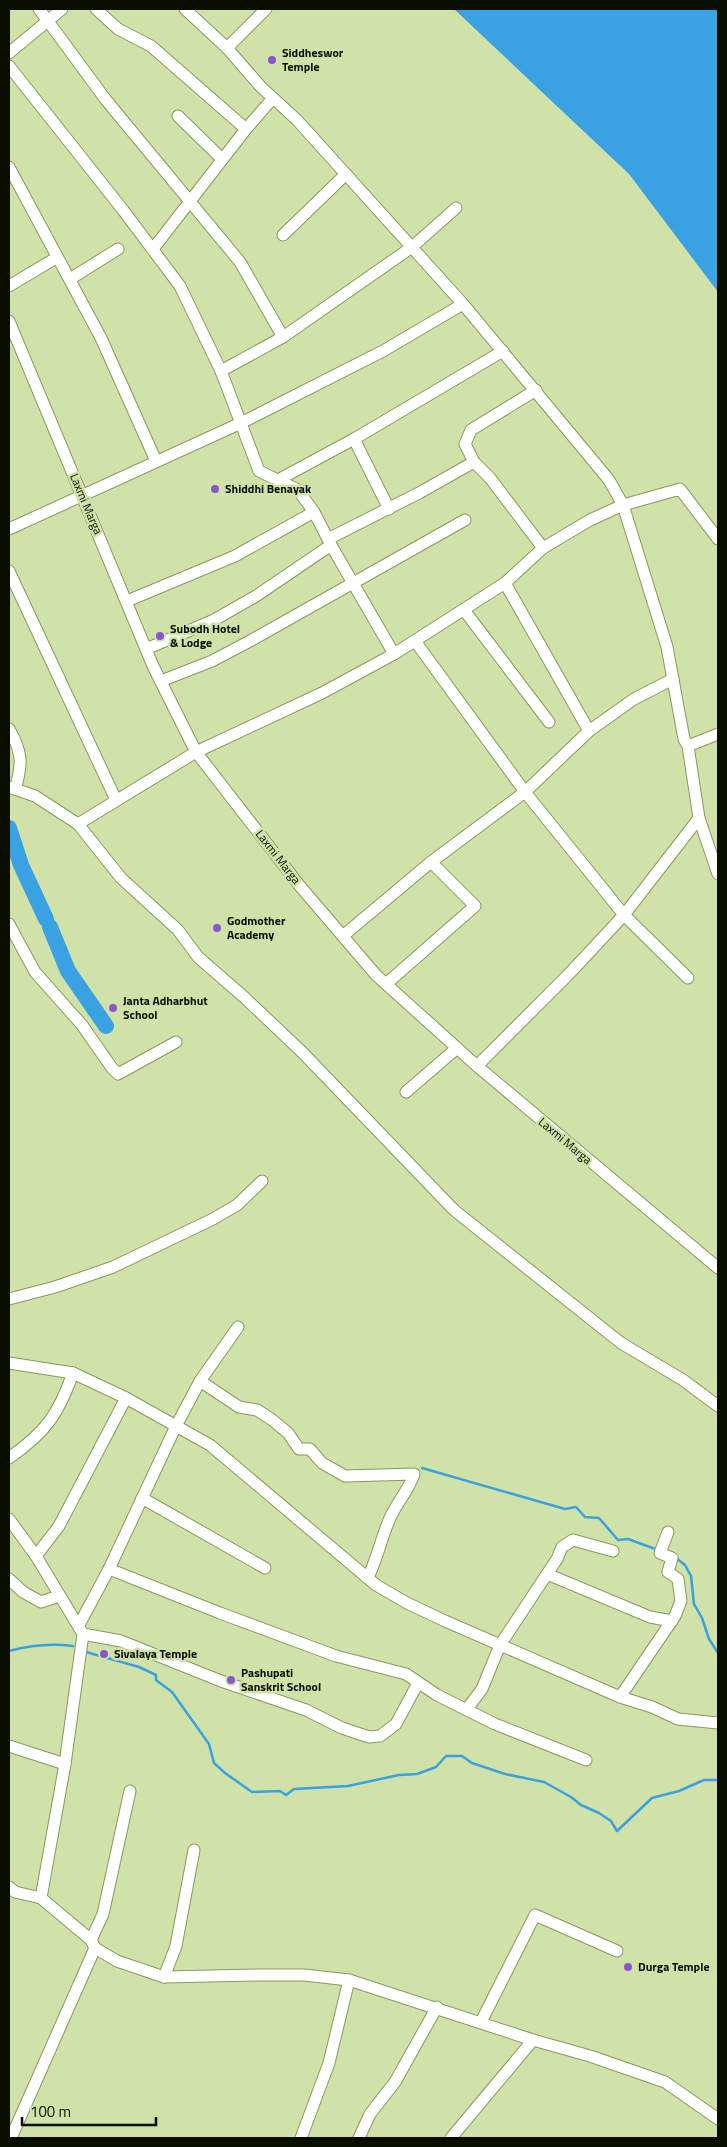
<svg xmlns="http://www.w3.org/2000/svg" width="727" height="2147" viewBox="0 0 727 2147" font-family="'Titillium Web',sans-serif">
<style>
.water{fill:#3aa1e2}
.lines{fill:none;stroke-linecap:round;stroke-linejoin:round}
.stream{stroke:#3aa1e2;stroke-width:2.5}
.river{stroke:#3aa1e2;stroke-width:16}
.minor-casing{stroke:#899860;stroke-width:13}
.minor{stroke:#fff;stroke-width:11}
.poi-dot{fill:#8a55cd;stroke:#d0e2a7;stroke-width:2}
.labels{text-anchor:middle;stroke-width:5;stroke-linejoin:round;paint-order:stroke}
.poi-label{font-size:12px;font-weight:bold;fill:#090e00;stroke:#d0e2a7;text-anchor:start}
.street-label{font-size:12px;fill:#090e00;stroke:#d0e2a7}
</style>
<rect width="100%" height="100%" fill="#d0e2a7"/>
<path class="water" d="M454,9H718V292L629,174Z"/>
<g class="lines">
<g class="stream">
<path d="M422,1468L565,1509L576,1507L585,1517L599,1518L618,1540L628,1539L658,1550"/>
<path d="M676,1558L685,1565L691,1576L694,1604L702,1618L709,1639L718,1653"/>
<path d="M9,1651C31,1645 51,1643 73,1646"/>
<path d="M86,1652L139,1667L156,1675V1680L172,1692L209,1744L214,1763L225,1773L252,1792L280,1791L286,1795L294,1789L348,1786L399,1775L417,1774L436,1767L446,1756H462L472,1763L505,1774L544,1782L571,1797L581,1805L599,1813L611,1821L617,1831L652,1798L679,1791L704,1780H718"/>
</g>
<g class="river">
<path d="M9,828L21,865L46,919"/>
<path d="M50,927L68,971L106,1026"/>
</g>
<defs>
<g id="minor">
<path d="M39,9L106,100L240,262L283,337"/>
<path d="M96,9L118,29L151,46L246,129"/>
<path d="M185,9L227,48L261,87L297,120L463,304L609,480L623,505L667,647L684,739L688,746L699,818L718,874"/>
<path d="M227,48L266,9"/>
<path d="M9,53L62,9"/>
<path d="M9,66L123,210L180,286L221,371L259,471L298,490L314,512L331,545L394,654"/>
<path d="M178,116L222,159"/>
<path d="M9,167L101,338L156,461"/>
<path d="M283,235L346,174"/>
<path d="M153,249L246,129L273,98"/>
<path d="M70,279L118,249"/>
<path d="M9,286L56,258"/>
<path d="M9,321L153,666L196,752L299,885L376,975L477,1066L718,1268"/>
<path d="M221,371L283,337L412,247L456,208"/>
<path d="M536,390L471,430L465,444L474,462L490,478L543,548"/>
<path d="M354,439L389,509"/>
<path d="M278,480L354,439L503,351"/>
<path d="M9,529L241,423L383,351L463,304"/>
<path d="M328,539L419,493L474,462"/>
<path d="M9,571L116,800"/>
<path d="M505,583L589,731"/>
<path d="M127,601L235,556L314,512"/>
<path d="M464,610L549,722"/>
<path d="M415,641L525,792L624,915L688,978"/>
<path d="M146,649L214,620L256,596L331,545"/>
<path d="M161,681L212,661L250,641L465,520"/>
<path d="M9,729C22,751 23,764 15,789"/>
<path d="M688,746L718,734"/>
<path d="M9,787L35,796L78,824L121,878L178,930L198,957L245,998L302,1052L454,1210L621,1343L683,1380L718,1406"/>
<path d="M78,824L196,752L322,693L394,654L505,583L543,548L590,520L623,505L680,489L718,539"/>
<path d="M431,862L525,792L589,731L634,699L673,679"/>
<path d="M9,924L35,972L82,1025L112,1068L118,1074L176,1042"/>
<path d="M344,935L431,862L475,906L386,984"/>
<path d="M477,1066L568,975L624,915L699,818"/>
<path d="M406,1092L457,1048"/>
<path d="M9,1299L55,1287L113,1267L213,1219L237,1205L262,1181"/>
<path d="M9,1363L73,1373L126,1398L210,1445L376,1585L407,1603L445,1621L620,1697L652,1707L678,1719L718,1723"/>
<path d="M200,1381L239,1407L257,1410L271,1419L288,1433L299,1449H310L322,1463L345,1476L414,1474C409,1490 397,1502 390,1518C382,1536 378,1555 370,1573L366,1577"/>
<path d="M9,1458C46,1432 58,1415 73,1373"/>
<path d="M142,1498L265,1568"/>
<path d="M9,1519L36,1556L83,1634L65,1764L41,1898"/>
<path d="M36,1556L59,1526L126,1398"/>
<path d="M109,1569L220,1613L336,1656L406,1674L437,1695L495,1724L586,1760"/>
<path d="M547,1574L650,1617L672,1621"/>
<path d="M9,1579L23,1592L41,1602L59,1596"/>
<path d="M79,1625L109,1569L176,1426L200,1381L238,1327"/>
<path d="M83,1634L121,1641L221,1681L306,1710L342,1728L369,1737L380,1736L396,1724L418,1683"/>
<path d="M620,1697L675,1616L681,1601L678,1579L668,1572L672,1558L660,1553L668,1532"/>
<path d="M467,1709L482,1689L500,1645L557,1559L562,1547L573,1540L613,1551"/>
<path d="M9,1746L65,1764"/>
<path d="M9,1887L15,1892L41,1898L91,1940L95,1948L117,1961L164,1977L258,1975H304L349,1980L533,2040L590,2056L665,2082L718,2119"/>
<path d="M91,1940L103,1914L130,1791"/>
<path d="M164,1977L176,1946L194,1850"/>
<path d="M481,2022L535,1915L617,1951"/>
<path d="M11,2138L95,1948"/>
<path d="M301,2138L329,2063L349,1980"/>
<path d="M359,2138L370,2114L395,2082L437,2007"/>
<path d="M451,2138L533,2040"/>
</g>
</defs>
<use href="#minor" class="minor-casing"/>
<use href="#minor" class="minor"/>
</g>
<g class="poi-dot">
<circle cx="272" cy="60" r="5"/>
<circle cx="215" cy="489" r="5"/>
<circle cx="160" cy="636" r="5"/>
<circle cx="217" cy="928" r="5"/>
<circle cx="113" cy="1008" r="5"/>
<circle cx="104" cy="1654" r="5"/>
<circle cx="231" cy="1680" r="5"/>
<circle cx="628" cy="1967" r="5"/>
</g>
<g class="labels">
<g class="poi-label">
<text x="282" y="57">Siddheswor<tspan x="282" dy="14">Temple</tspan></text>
<text x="225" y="493">Shiddhi Benayak</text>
<text x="170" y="633">Subodh Hotel<tspan x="170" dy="14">&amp; Lodge</tspan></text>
<text x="227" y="925">Godmother<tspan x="227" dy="14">Academy</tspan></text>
<text x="123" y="1005">Janta Adharbhut<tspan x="123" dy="14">School</tspan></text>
<text x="114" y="1658">Sivalaya Temple</text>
<text x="241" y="1677">Pashupati<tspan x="241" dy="14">Sanskrit School</tspan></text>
<text x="638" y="1971">Durga Temple</text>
</g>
<g class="street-label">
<text transform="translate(86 504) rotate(67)" y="4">Laxmi Marga</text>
<text transform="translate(278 857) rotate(52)" y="4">Laxmi Marga</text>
<text transform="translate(565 1141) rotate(40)" y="4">Laxmi Marga</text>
</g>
</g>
<rect width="727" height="2147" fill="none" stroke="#090e00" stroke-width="20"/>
<path d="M22 2117v8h134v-8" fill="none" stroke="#090e00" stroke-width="2.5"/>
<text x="30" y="2117" font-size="15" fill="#090e00" stroke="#d0e2a7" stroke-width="4" paint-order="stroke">100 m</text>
</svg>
